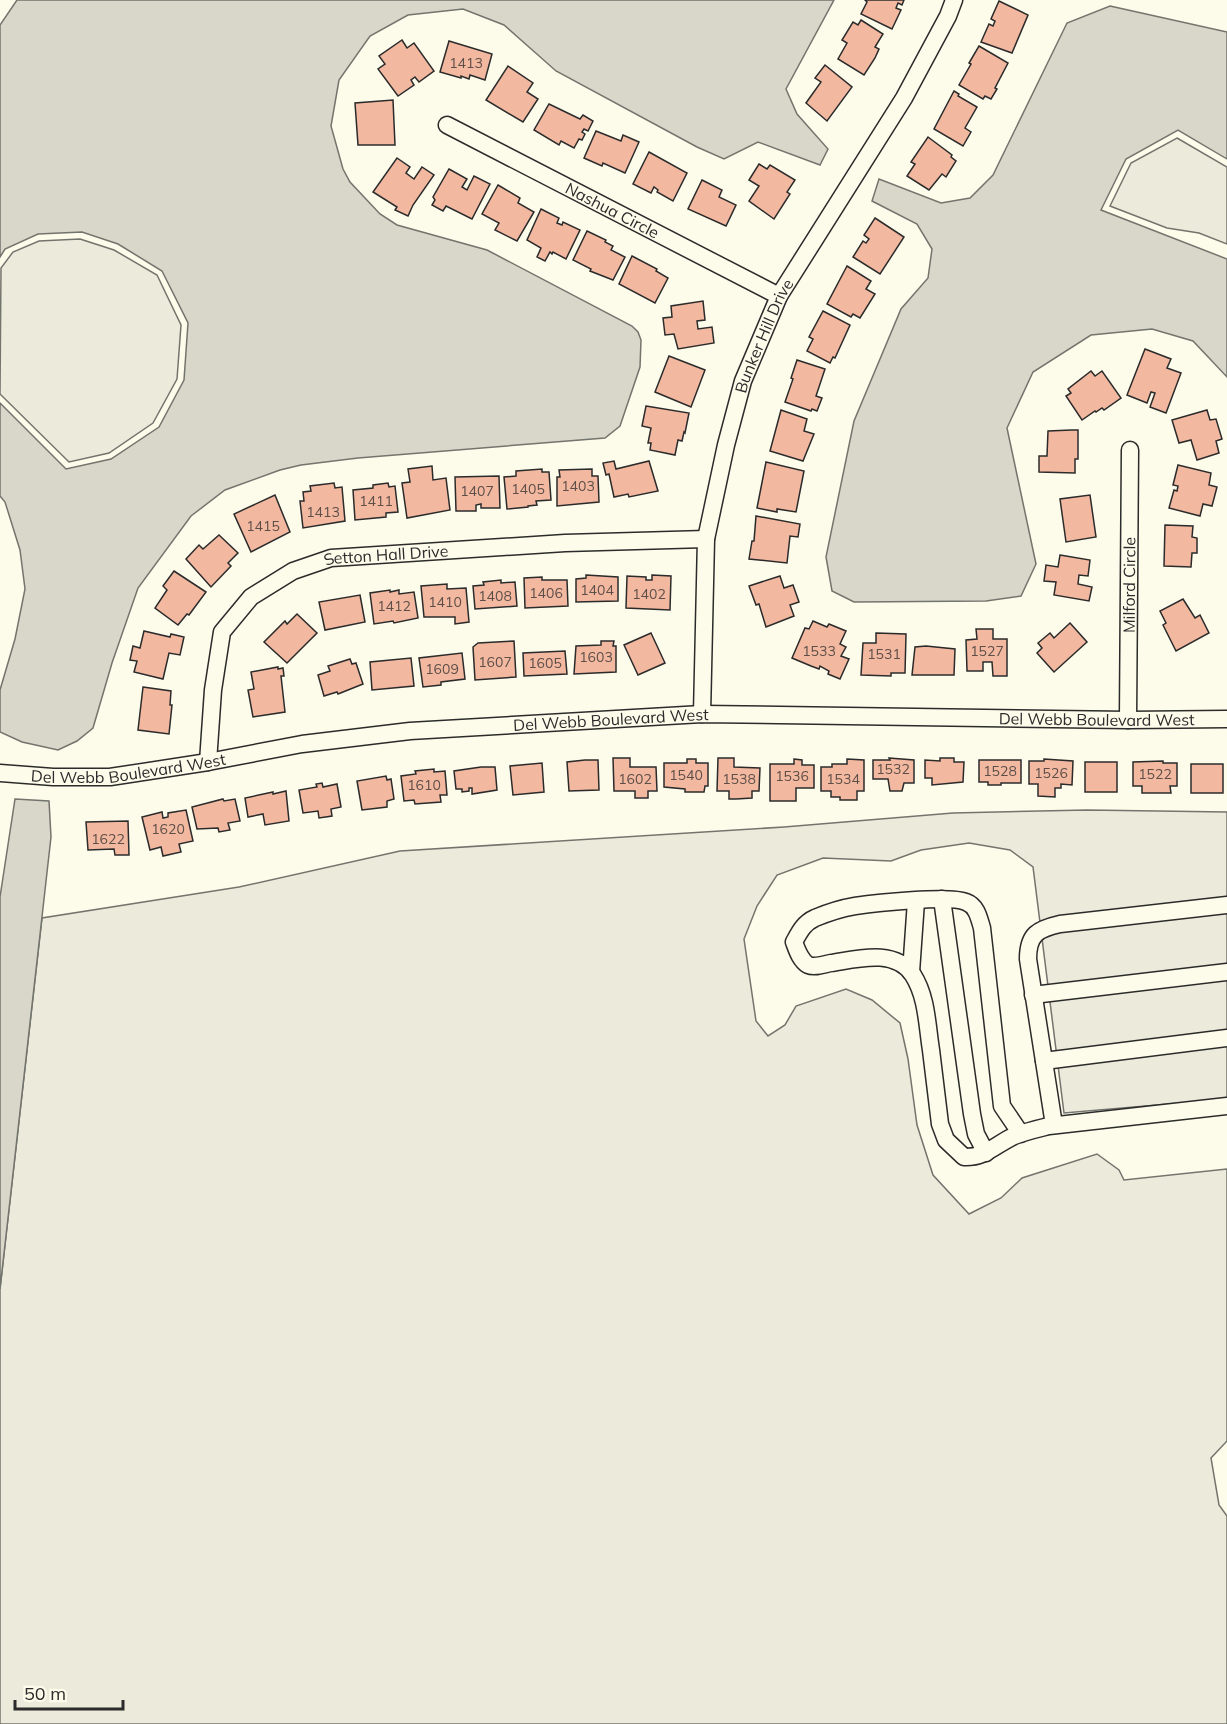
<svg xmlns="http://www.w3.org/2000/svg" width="1227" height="1724" viewBox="0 0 1227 1724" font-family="Mulish,sans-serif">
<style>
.green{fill:#ecebdb;stroke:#74746e;stroke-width:1.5}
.water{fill:#d8d7c9;stroke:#74746e;stroke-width:1.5}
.building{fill:#f2b8a0;stroke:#2b2b2b;stroke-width:1.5}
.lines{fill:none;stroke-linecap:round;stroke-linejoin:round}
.minor-casing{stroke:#2b2b2b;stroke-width:19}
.minor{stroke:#fdfbea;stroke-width:16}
.labels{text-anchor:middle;stroke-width:4.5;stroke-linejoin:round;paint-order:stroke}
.number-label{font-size:14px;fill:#5d4e48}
.street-label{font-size:16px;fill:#2b2b2b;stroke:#fdfbea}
</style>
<rect width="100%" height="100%" fill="#fdfbea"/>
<g class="green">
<path d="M1177,138L1227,167V244L1199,233L1167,228L1110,206L1131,163Z"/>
<path d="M80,239L114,250L157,275L181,325L177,379L153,423L109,453L69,462L0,394L1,268L13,252L39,241Z"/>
<path d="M1087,810L1227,812V1099L1064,1113L1033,867L1010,850L969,843L921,850L891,861L823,858L777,875L757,906L744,939L756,1021L768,1036L785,1025L796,1006L846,989L872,1000L900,1023L908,1059L917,1125L933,1175L969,1214L1001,1198L1022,1178L1097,1154L1119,1170L1124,1180L1227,1169V1441L1211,1458L1219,1505L1227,1516V1724H0V1289L42,918L239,887L400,851L784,827L953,813Z"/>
</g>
<g class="water">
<path d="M17,0H834L786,89L797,114L828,149L820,165L758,142L724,159L697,147L556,71L504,25L463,9L408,15L370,36L339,80L331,126L343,169L350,182L380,214L397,225L487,250L632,326L638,332L641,340L640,367L620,426L605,438L358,458L301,465L280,470L225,490L191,516L138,588L112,663L93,728L77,741L58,750L22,742L0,732V690L15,639L25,589L20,550L5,502L0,496V403L66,469L111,459L159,427L184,380L188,323L162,271L118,244L82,232L38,234L5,249L0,257V25Z"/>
<path d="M1110,6L1227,32V159L1178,130L1126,159L1101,210L1227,259V377L1193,341L1152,329L1091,335L1033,372L1007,428L1036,564L1021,596L986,601L854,602L832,591L826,557L854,421L901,309L928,278L932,249L917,224L872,201L879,179L941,203L970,198L993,175L1067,23Z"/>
<path d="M15,799L49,801L51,837L0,1289V897Z"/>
</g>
<g class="building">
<path d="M865,0H904L902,5L898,3L896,8L901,10L892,29L861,14L867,2Z"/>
<path d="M999,1L1028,15L1012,53L981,42L989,24L993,26L995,21L991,19Z"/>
<path d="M861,20L883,34L875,47L879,49L875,58L864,75L838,59L847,43L842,40L853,22L858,25Z"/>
<path d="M402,40L407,48L414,43L434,71L419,82L415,77L411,80L414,85L398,96L378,69L385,64L379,56Z"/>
<path d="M449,41L492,54L485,80L470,75L469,79L461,76V78L440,72Z"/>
<path d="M979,46L1008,63L995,88L997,89L991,99L985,96L983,99L959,85L971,64L969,63Z"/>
<path d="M825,65L852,87L827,121L806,103L821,82L815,78Z"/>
<path d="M508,66L533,83L527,92L538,99L523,122L486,100Z"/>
<path d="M954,91L959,94L958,96L977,107L965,128L971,132L963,146L934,129Z"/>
<path d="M393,100L395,145H358L355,103Z"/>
<path d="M549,104L580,119L583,115L593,121L588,131L584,129L582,132L585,134L582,140L579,139L574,148L561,141L559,145L534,130Z"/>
<path d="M596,131L621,141L623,135L639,142L625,173L603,163L602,166L584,158Z"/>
<path d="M928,137L952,155L951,157L956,161L946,177L942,174L929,190L907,176L915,164L911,162Z"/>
<path d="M649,152L687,173L673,201L657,192L658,190L654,187L651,193L633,184Z"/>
<path d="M397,158L410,167L406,173L414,179L422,167L434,175L413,205L408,216L395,210L397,207L373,192Z"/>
<path d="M759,164L767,169L770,165L795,180L787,192L790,194L774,219L749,201L759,186L749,180Z"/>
<path d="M449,169L467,179L462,187L467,190L474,176L490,184L472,219L446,206L443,211L432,205L435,200L433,197Z"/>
<path d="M702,180L722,190L719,197L736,205L726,226L688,209Z"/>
<path d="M498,185L520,198L518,203L534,212L517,241L495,230L499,223L482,214Z"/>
<path d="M541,209L559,218L557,223L562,225L563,222L580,230L566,259L553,252L552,254L550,252L545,261L537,257L541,248L527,240Z"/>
<path d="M875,218L904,237L880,274L853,257L863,241L866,243L869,239L864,235Z"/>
<path d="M587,231L606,240L605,242L613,246L611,250L625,257L613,280L590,271L591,269L573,260Z"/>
<path d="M632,256L657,269L656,271L668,278L655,303L619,284Z"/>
<path d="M847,266L871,281L866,289L875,294L860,318L853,314L851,317L827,304Z"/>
<path d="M703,301L705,320L697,321L698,329L712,327L714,343L678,349L674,334L665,335L663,318L672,317L671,306Z"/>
<path d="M823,311L850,325L835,358L833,357L830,363L807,351L813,339L809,337Z"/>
<path d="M1145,349L1171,359L1167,368L1181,373L1166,413L1150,407L1155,393L1151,392L1147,403L1127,395Z"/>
<path d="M669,356L705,370L691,407L655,392Z"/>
<path d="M797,360L825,369L816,396L822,398L817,411L812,409L811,411L785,402L793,379L791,378Z"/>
<path d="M1091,371L1095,376L1102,371L1121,398L1104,410L1102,408L1096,412L1095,411L1082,420L1066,396L1071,393L1068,389Z"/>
<path d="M646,406L689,413L685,433L684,432L682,441L678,440L675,455L650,450L651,443H648L651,428L642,426Z"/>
<path d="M781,410L807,419L804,431L814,434L803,461L770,451Z"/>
<path d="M1207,410L1210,420L1216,419L1222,439L1216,441L1219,453L1197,460L1191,440L1179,443L1172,420Z"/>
<path d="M1072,430H1078V459H1075V473L1039,472V456H1047L1048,431Z"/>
<path d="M614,461L616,469L649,461L658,491L629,497L628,494L614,497L609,474L606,475L603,463Z"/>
<path d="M766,462L804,471L796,512L777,509V512L757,508Z"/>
<path d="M1178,465L1211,473L1209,485L1217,487L1212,506L1203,504L1200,516L1169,508L1174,490L1177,491L1178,486L1173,485Z"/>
<path d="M432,466L433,480L446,478L450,510L407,518L402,483L410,482L408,469Z"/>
<path d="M542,469V472H549L551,500L536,501L537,505L528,506V507L507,509L504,477L516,476V471Z"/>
<path d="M592,469V476H598L599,502L557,506V477H560L559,470Z"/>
<path d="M499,476L500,508H481V504L476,505V511H456L455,477Z"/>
<path d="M334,483L335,488L342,487L345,521L303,528L300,501H304L303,492L311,491L310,486Z"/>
<path d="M388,483L389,487L395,486L398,512L386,513V517L355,520L353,490L373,488V485Z"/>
<path d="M275,495L290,532L251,552L234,514Z"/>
<path d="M1090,495L1096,537L1066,542L1060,499Z"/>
<path d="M756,516L800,524L798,537L790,536L787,563L749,559L752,541H754Z"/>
<path d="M1165,525L1193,526L1192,537L1197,538V553H1192L1191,567L1164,566Z"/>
<path d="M219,535L238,553L228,563L231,566L211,587L186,559L199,545L203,549Z"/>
<path d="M1060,555L1090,560L1088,576L1079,575L1078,584L1092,587L1089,601L1054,595L1056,582L1044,581L1046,565L1058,567Z"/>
<path d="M174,571L206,592L189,615L187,614L178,625L155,608L167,590L163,586Z"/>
<path d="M586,575L618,577V601L576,602V579L586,578Z"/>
<path d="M652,575L671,576L670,610L626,608L627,576L646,577V580H652Z"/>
<path d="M780,576L784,588L793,585L799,602L790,605L794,616L766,627L759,604L756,605L749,586Z"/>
<path d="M542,577V580H567L568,606L525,608L524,578Z"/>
<path d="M501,580V583L515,582L517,606L475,609L473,586L484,585L483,582Z"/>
<path d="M447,584V589L466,588L469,622L455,624V617H424L421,586Z"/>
<path d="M390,590V592L399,590V594L414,592L418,618L394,623L393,621L374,624L370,593Z"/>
<path d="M360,595L365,622L325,630L319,602Z"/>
<path d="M1183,599L1195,618L1200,615L1209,633L1176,651L1163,625L1166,623L1160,611Z"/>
<path d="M297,614L317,633L287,663L264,642L285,621L287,624Z"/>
<path d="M813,621L827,627L829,624L846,631L840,644L846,647L841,656L849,659L840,679L828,674L829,671L820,666L819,669L811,666L792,658L805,628L809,629Z"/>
<path d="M1070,623L1087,642L1054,672L1037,653L1042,648L1038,643L1050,633L1054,638Z"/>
<path d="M976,629H993V639H1007V676H993L992,662H983V671H967L966,640L977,639Z"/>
<path d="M144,631L170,637L171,634L184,637L180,655L169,653L163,679L134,672L137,661L130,660L133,646L140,648Z"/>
<path d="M651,633L665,663L638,675L624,645Z"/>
<path d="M876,633L906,634L905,673H891V676L861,675L863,643H876Z"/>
<path d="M514,641L516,677L475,680L473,647L478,643Z"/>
<path d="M601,641H614L613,646H616V672L574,674L576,646L601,645Z"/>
<path d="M926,646L955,649L954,675H912L915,647Z"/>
<path d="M565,651L567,674L524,676L523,653Z"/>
<path d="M462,653L465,679L441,682V685L423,687L419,658Z"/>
<path d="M411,658L414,686L372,690L370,662Z"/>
<path d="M350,659L352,664L356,663L363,684L338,694L337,692L324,696L318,675L330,671L328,666Z"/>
<path d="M278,667V669L283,668L284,676H281L285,712L253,717L248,690L254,689L251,672Z"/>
<path d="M143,687L171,691L170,705H172L169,734L138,730Z"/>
<path d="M613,758H630V767H656L657,791H648V798H635V791H614Z"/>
<path d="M718,758H734V767L760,768L759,791H752V798L736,799H729V791H717Z"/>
<path d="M889,758L914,760V783H904L902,791H890L888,779H873V760H890Z"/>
<path d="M940,758H954V762H964L963,782L932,785V778H925V760L940,761Z"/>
<path d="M687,759H696V763H708V786H705L704,792H685V789L664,787V763H687Z"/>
<path d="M794,759L802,760V765H814V788H796V801H770V764H794Z"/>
<path d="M847,759L864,760V791H857V800H840V797H831V791H821V767H832V764H847Z"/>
<path d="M1044,759L1073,761L1072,785L1061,784V788H1055V797L1038,796V784H1029V761H1044Z"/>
<path d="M585,760H598L599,790L569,791L567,762Z"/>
<path d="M979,760H1021V783H1001V785H988V782H979Z"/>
<path d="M1163,761V763H1177V786H1170L1171,793H1142V786H1133V762Z"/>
<rect x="1085" y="762" width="32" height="30"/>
<path d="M542,763L544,792L513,795L510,766Z"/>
<rect x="1191" y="764" width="32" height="29"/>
<path d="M481,767H495L497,790L472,794V788H469V791L462,792V789H456L454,771Z"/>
<path d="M434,769V772L445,771L447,795H440L441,802L415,804L414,800L404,801L401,776L416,774L415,771Z"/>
<path d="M386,776L387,780L391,779L394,799L387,801V807L362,810L357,781Z"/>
<path d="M322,783L323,787L337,784L341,807L331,809L332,816L319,818L318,811L303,813L299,790L317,787L316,784Z"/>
<path d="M286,791L289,821L265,825L263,814L248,817L245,798L273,792V794Z"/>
<path d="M223,799L224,801L235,799L240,821L228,823L230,830L219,832L218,828L197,829L192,807Z"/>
<path d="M186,810L193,841L179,844L181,852L163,856L161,847L150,850L142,817L162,812L163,818L168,817V813Z"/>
<path d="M128,821L129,855H115L114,849L88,850L86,822Z"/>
</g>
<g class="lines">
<defs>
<g id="minor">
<path id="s1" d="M447,125L779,296"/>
<path id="s2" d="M702,714L706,539L726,445L743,381L779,296L904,98L948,16L954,0"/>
<path id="s3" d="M1128,720L1130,450"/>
<path id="s4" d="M208,762L213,690L222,632L251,597L293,571L331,558L565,543L706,539"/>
<path id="s5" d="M0,773L53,777H110L208,762L302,744L410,731L702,714L1128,720L1227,719"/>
<path d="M942,899L972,1114L976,1134L986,1153"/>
<path d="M911,972L916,901"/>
<path d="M1033,995L1227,972"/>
<path d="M1044,1061L1227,1038"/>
<path d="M1054,1125L1028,959C1028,934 1038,929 1060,924L1227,905"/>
<path d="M1021,1134L1002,1106L982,928C979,918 977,906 966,902C950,895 875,903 855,906C843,908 827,913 815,918C804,923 800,931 794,942C797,950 800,960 808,965C815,968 825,964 831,963C857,959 895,948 913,975C927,997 927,1025 931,1050C934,1075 937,1099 940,1124L946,1140L964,1157C984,1158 994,1146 1012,1137C1023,1132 1037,1129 1049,1126L1227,1106"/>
</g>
</defs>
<use href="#minor" class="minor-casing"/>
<use href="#minor" class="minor"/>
</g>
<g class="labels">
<g class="number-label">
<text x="466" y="68">1413</text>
<text x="578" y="491">1403</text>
<text x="528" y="494">1405</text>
<text x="477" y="496">1407</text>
<text x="376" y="506">1411</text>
<text x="323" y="517">1413</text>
<text x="263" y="531">1415</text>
<text x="597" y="595">1404</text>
<text x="546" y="598">1406</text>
<text x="649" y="599">1402</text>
<text x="495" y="601">1408</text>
<text x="445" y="607">1410</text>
<text x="394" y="611">1412</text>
<text x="819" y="656">1533</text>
<text x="987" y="656">1527</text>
<text x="884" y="659">1531</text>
<text x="596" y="662">1603</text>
<text x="495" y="667">1607</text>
<text x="545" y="668">1605</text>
<text x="442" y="674">1609</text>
<text x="893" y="774">1532</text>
<text x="1000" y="776">1528</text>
<text x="1051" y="778">1526</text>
<text x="1155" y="779">1522</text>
<text x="686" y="780">1540</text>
<text x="792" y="781">1536</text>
<text x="635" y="784">1602</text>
<text x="739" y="784">1538</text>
<text x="843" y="784">1534</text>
<text x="424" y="790">1610</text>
<text x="168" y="834">1620</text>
<text x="108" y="844">1622</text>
</g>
<g class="street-label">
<text dy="6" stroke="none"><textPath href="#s1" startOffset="186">Nashua Circle</textPath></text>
<text dy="6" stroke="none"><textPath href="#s2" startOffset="387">Bunker Hill Drive</textPath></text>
<text dy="6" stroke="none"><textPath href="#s4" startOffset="321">Setton Hall Drive</textPath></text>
<text dy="6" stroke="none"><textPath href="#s3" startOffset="135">Milford Circle</textPath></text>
<text dy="6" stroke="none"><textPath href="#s5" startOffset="1101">Del Webb Boulevard West</textPath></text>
<text dy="6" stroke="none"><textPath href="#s5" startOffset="615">Del Webb Boulevard West</textPath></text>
<text dy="6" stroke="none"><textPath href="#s5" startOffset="129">Del Webb Boulevard West</textPath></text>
</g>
</g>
<path d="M15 1700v9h108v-9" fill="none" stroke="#2b2b2b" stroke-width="3"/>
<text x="24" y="1700" font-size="18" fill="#2b2b2b" stroke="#fdfbea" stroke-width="4.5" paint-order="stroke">50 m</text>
</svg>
